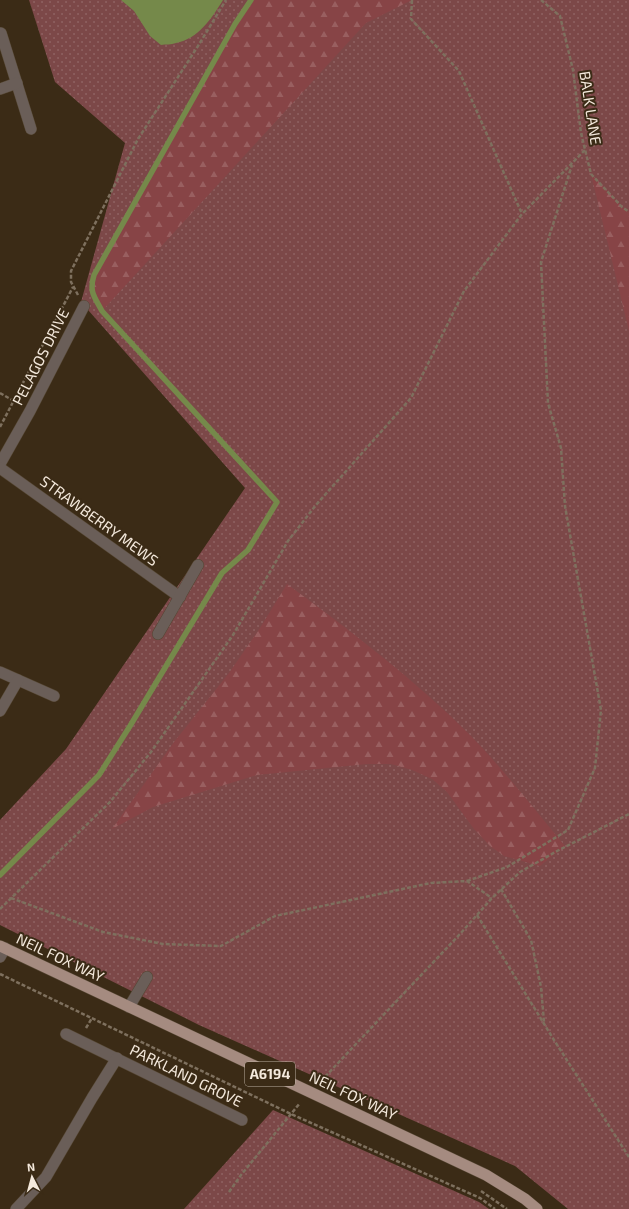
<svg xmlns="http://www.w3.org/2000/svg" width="629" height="1209" viewBox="0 0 629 1209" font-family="'Exo 2',sans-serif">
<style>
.grass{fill:url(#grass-dots)}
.forest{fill:url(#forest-firs)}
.water{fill:#75894a}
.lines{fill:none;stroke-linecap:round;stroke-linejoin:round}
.stream{stroke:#75894a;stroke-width:5.5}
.minor-casing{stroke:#554632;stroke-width:12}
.primary-casing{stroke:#554632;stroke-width:12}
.path{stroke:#7e705e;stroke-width:2.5;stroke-dasharray:4 2;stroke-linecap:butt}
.minor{stroke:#6a5e58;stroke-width:11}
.primary{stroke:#a58b80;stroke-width:11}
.labels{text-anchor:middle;stroke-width:4;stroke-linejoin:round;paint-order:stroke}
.shield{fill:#3b2b16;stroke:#bcb0a1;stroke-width:1}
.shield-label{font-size:14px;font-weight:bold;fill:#f4e9dc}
.street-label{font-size:15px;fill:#f4e9dc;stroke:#3b2b16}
</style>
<defs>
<pattern id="grass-dots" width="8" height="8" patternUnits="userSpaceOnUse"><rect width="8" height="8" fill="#7c4848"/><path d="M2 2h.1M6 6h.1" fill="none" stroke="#8f6262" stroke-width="1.8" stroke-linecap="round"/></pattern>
<pattern id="forest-firs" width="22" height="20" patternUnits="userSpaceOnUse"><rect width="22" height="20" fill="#874446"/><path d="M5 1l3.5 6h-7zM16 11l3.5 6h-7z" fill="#995f60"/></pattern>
</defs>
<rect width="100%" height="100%" fill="#3b2b16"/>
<g class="grass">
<path d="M29,0H629V1209H568L515,1166L199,1025L0,925V820L66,749L245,488L81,302L125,143L55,82Z"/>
<path d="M273,1110L479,1202L489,1209H184Z"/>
</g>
<g class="forest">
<path d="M251,0H412L366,23L102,311C94,296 89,292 94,275L235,24Z"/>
<path d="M591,174L622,207L629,212V331Z"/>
<path d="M287,584C351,631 414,679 470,735C504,770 534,809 565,846L540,866L504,856L490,846L474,829L447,792L432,779L412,770L391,764H367L257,775L153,807L112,829L174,742L229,673L260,628Z"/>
</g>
<path class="water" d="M121,0H223C212,18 198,39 176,43C171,45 166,44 161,45L150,36L134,11Z"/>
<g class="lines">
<path class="stream" d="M0,875L99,775L130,726L222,573L248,550L277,502L102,311C94,296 89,292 94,275L235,24L251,0"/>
<defs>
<g id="minor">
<path d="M1,33L31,129"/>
<path d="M0,89L17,83"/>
<path d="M0,464L30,411L84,306"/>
<path d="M0,468L180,597"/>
<path d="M158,634L198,565"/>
<path d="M0,672L54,696"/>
<path d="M0,711L18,680"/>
<path d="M0,957L5,948"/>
<path d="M129,1007L147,977"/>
<path d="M66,1034L242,1120"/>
<path d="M16,1209L46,1177L92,1098L117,1058"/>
</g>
<path id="primary" d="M0,946L486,1175L525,1199L537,1209"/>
</defs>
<use href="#minor" class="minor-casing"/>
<use href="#primary" class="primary-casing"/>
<g class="path">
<path d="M412,0L411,19L459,71L522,214"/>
<path d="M541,0L560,16L573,70L581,133L591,174L622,207L629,212"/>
<path d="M78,295L71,282V271L138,139L198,46L226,0"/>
<path d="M0,393L19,404"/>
<path d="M0,427L73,287"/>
<path d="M467,881L507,867L568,830L595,768L601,710L565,506L561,448L548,403L541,262L572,165"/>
<path d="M501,889L531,940L541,987L544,1022"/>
<path d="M11,898L103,932L163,944L221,946L275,916L431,883L467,881L492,898"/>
<path d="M0,909L110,802L151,752L233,635L288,541L316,505L411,398L464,291L522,214L585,150"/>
<path d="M477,915L554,1040L629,1157"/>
<path d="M0,974L291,1114L480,1198L495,1209"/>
<path d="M86,1028L92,1018"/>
<path d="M321,1081L460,934L492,898L520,872L559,850L629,814"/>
<path d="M481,1191L507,1209"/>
<path d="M229,1192L241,1175L300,1103"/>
</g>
<use href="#minor" class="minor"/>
<use href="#primary" class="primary"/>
</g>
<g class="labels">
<rect class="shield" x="245" y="1062" width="50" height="24" rx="3"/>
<g class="shield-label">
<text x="270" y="1079">A6194</text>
</g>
<g class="street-label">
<text transform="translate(590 108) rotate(81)" y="5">BALK LANE</text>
<text transform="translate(41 357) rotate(-63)" y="5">PELAGOS DRIVE</text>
<text transform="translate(99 521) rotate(36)" y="5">STRAWBERRY MEWS</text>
<text transform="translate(60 958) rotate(25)" y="5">NEIL FOX WAY</text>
<text transform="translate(186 1076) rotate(26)" y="5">PARKLAND GROVE</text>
<text transform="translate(353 1096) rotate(25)" y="5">NEIL FOX WAY</text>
</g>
</g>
<g transform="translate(32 1177) rotate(354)" stroke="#3b2b16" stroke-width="3" paint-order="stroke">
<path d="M0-3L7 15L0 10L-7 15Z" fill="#f4e9dc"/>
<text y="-6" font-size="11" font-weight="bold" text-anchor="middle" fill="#f4e9dc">N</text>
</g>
</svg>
